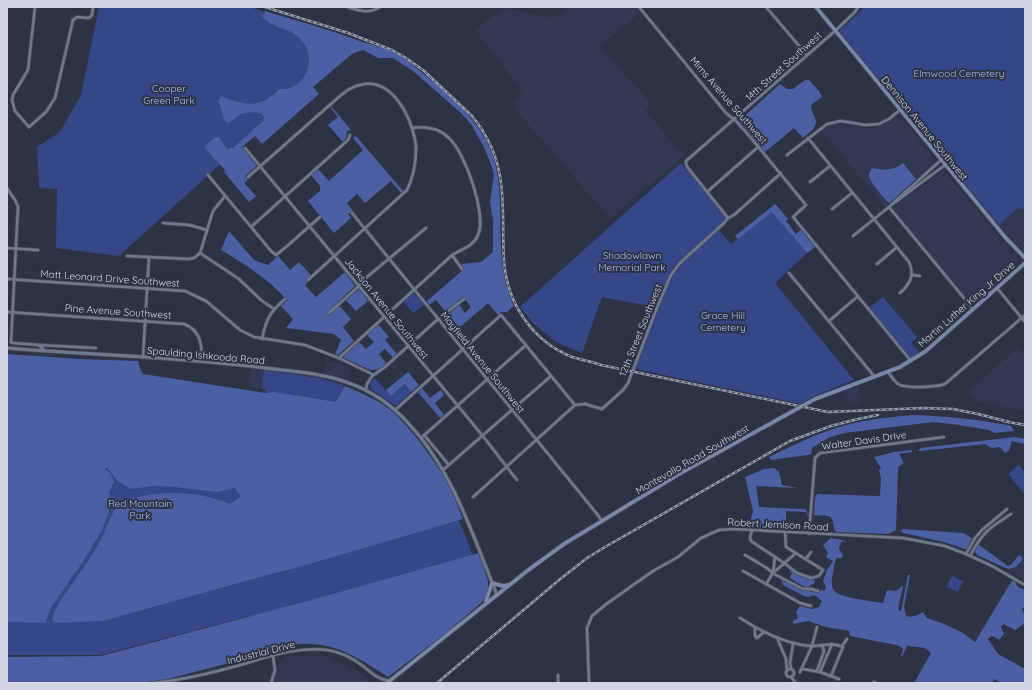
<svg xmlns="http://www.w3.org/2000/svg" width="1032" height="690" viewBox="0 0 1032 690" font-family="Quicksand,sans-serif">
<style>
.built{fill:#313952}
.green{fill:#364787}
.forest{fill:#4c5fa2}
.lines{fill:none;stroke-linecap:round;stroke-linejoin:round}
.minor-casing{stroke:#4a4f5e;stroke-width:4}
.tertiary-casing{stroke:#4a4f5e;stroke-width:4.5}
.secondary-casing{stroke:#4a4f5e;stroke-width:5}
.minor{stroke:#70788d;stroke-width:2.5}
.tertiary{stroke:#70788d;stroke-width:3}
.secondary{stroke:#7a87ab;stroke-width:3.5}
.rail-casing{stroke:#999dab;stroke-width:2.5}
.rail{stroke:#2d3345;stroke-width:1;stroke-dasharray:3;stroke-linecap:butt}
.labels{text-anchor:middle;stroke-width:4;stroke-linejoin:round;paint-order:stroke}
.street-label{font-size:10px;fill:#d2d6e2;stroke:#2d3345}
.park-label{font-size:10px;fill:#acbff8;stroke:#2d3345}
</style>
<rect width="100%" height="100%" fill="#2d3345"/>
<g class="built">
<path d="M569,7H635L640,13L600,46L651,104L645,110L684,156L610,218L513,107L522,90L475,30L503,8L553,18Z"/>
<path d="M896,116H899L934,159V162L916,179L903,163L898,167L869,175L881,194L888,203H890L885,207L821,130L825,127L836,124H843L866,128H874L887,122Z"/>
<path d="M942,171L945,172L997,235L1020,260L974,304H971L894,210L893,207Z"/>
<path d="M1021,208H1025V253L999,225L1017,209Z"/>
<path d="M1019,347L1025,354V412L974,400L967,392Z"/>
<path d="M328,361L351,368L349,380L323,373Z"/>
<path d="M250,368L264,370L262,389L248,387Z"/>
<path d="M857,386L863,401L849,407L843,391Z"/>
<path d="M1025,556V581L1008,569L1016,567Z"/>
<path d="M284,656H326L357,671L372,683H268Z"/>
</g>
<g class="green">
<path d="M99,7H250L355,42L119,256L56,248L57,189L39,188L37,147L60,132L81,95Z"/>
<path d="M863,7H1025V208L1017,209L999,225L839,31L861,11Z"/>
<path d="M681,163L724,214L726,218L722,223L674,267L654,307L602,297L582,353L556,342L533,323L520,307Z"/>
<path d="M772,211L807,253L775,283L854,380L812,397L801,404L635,369L658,308L673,276L682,263L719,230L731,244Z"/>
<path d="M414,293L424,305L413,313L403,301L411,294Z"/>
<path d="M883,297L917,337L911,343L919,352L911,358L869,308Z"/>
<path d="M7,356L265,393L266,389H262L264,370L320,378L344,385L343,387L350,388L393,412L440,474L484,582L246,617L101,655H7Z"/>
<path d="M375,378L391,396L405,384L411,392L396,406L394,405L371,389L370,383Z"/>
<path d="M1019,465L1025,473V495L1008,474Z"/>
<path d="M952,576L963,581L958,592L947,587Z"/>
</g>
<g class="forest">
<path d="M265,11C298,21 331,30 363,42C374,45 384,48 395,53C408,60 420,71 431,80C463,107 492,133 498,177C504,222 494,263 514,306L507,312H501L498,315L488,303L453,333L442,320L459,305L465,313L471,307L464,298L445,311L436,300L429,305L427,301L464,269L461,264L481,262L493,252V220L490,202L494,175L492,167L484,147L471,124L461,113L413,71L393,58H378L363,50L352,54L313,87L319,94L262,144L255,136L242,147L257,166L245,176L248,180L244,183L256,196L249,202L224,172L225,170L204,147L215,137H219L227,149L233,148L263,121L264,117L261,113C254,112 244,111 238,116C232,119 235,121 227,123C221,117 223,109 218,101L221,96C246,106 259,109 280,89C289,90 298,86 303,78C314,62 309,43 293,33C288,30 283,29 278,27C273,25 268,21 262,18Z"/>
<path d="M805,80H809L819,91L822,97L811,105C811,110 813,113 815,118C819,127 809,133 803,138L794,128L765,152L739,121L780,84L787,89H793Z"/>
<path d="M331,106L351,130L347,131L346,138L343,142L328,125L338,117L330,107Z"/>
<path d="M356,136L403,191L401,193L391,181L365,203L357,194L347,203L353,211L348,214L351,218L334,233L308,201L320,191V186L311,175L318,169L329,181L363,150L353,138Z"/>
<path d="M903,163L916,179L890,203H889C883,197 870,183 869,175C869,173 871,170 872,168C883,170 893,171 903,163Z"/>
<path d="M775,204L788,219L786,221L796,234L801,230L815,247L807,253L772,212L738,239L735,236Z"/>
<path d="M229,231L254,260L268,265L278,256L290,270L299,262L311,275L306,280L308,282L305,285L316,297L345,272L355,286L337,303L351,319L343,327L354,341L338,355L335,354L341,340L334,334L286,328L293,319L281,306L287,300C268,279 245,264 221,250Z"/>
<path d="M358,290H360L368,301L356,311L346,300Z"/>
<path d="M378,324L389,337L385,340L397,354L393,358L385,349L379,354L387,364C382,368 377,370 370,370L344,358V356L359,342L366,349L374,342L367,335Z"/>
<path d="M7,354L79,359L138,361L141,371L143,374L265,393L274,392L336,402L345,386C361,393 379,400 393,412C412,429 440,467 452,491C456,500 459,510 463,519L306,565L260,577L103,621L56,623L52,621L54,612C68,586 89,564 102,537C106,530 114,506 120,502C123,499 130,499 134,498C166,490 200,491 230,504L241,496L235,488L217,492L174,487L155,486L130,489L117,480L106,467L105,469L109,472L114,481L109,493L112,503L102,530L82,563L50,609L46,623L7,622Z"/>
<path d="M408,372L419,385L411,392L405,384L391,396L386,390Z"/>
<path d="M422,388L430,398L441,390L444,395L435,403L444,415L440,418L418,392Z"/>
<path d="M913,415C947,416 974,419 1007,425L1011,426L1014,431L994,433L989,430L959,425L933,422L844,433L828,438L812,448L811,454L808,455L771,460L769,457C794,445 819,432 846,425C868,419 891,417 913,415Z"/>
<path d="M1014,437L1025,439V444L1012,441L1009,450L1005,453L1000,447L992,448L985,444L920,451L918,450L921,448Z"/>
<path d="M912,450V452L899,454L903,461V464L899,466L898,469L896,530L888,534L836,532C832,527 835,517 828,516C823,515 818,516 814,515L815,498L817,494L880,496L881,478L879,470L881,468L874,457L894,452Z"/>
<path d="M774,468L779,472L782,485L797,488L756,486L759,507L804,509L806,510L809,516H808L806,512L786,511V524L784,529L749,527L753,511L745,477L764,469Z"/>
<path d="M902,529L963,533L972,538L967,549H965L944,542L903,533L901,531Z"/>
<path d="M831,538L847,541L841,542L839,549L843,555L842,558H837C834,562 834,568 833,573C832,577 831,584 833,589C836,598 873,601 883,603L887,590L896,591L902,586L903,587L898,609L900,611H901L908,575H910L904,607L906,616C912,618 918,615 923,612L927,618L944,624L963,633L975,642L1011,582L1014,580L1018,587L1025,590V607L1022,609L1025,616V623L1015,630L1003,624L1001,627L1004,634L999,640L993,636L990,637L988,639L998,654L1025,669V683H1002L994,679L992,683H914L931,653L925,648L907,646L902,657L901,656L903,649L901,647L896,645L850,636L849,631L826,627L808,621L793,624V621L798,618L796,612L800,606L812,609L819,607L822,601L816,596L812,595L810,597L804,596L783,585L781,580H782L805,590L818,593L821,590L824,591L826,587L823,581L827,570L833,561L826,557L828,553L823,545Z"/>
<path d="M978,544L1008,566L1012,564L1018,556L1021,555L1022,560L1016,567L1008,569L977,555L975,552Z"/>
<path d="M479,553L488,581V593L482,602L450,630L388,677C358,658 331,639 293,645C283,646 271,652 261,655L257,653L254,656L248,658L168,679L148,682L125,683H7V657L101,656L315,599Z"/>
<path d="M791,570L808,578L815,580L814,584L810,585L808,588H806L790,578L792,573L790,572Z"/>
</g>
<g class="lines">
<defs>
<g id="minor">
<path d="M35,7L28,70L13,95L12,100L15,111L29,127L46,112L55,98L73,20L77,17L89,18L92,15L93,7"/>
<path d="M348,7C360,11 369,14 380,7"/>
<path d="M639,7L726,113L736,121L751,138L806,205L793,217L911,361"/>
<path d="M766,7L807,55"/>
<path d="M808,138L909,262C915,275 910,284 900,293"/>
<path d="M245,148L482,435L517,480"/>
<path d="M787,155L827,124L841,121L865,125L879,124L889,119L900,110"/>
<path d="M208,175L271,251L276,255L286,247L320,217"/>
<path d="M248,177L332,103C340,96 349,87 360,85C393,76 414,121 416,148C416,162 413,178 407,190L308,280"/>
<path d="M810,182L830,166"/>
<path d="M7,188L15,200L18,207L11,342L13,343L39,345L45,351"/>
<path d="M707,192L758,147"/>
<path d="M894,203L945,165"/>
<path d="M889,207L973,309"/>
<path d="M832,209L852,193"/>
<path d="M352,213L597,514L602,521"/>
<path d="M728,218L688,168L686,164V161L835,31L855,12L858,7"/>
<path d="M163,223L189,225L207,230"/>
<path d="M251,227L348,140L350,135"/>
<path d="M853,236L889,207L941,160"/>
<path d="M7,248L38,250"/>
<path d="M200,253L239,279L261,300L274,309"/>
<path d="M200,253L213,211L225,196"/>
<path d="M452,255L462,269"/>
<path d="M127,256L189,259L194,258L200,253"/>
<path d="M877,264L897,247"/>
<path d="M789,273L874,376"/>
<path d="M912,275L920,276"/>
<path d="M7,279L185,291L206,301L240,330L254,337L305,345L339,358L374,375"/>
<path d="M997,288L1025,322"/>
<path d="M7,312L184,324C201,330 202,346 202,361"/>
<path d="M329,313L359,286L367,277L426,228"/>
<path d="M829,321L858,296"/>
<path d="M262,339C266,319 270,312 285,299"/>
<path d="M39,345L96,348"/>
<path d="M143,357L149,257"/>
<path d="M339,358L450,257C459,249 473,248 478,235C487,215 465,152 449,138C439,128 426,126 412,128"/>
<path d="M888,372C891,376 894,381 898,384C907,389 936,387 945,384L1025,315"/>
<path d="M366,390L367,384L372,376L385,367L438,319L464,299"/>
<path d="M575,405L585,404L602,409L623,390L628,383L658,305L671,275L680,263L724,223L728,218L734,215L781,173"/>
<path d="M395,410L501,315L575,405"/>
<path d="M424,435L449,465"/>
<path d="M421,438L526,345"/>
<path d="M443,470L551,376"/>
<path d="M473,497L575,405"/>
<path d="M752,531L750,537L751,541L784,563L797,573L811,578L819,576L823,570L786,547L785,532"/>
<path d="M809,534L815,458L820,453L944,437"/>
<path d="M966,554L975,538L982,530L1007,509"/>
<path d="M745,555L767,568L774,574L803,589H811L818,591"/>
<path d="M970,556C982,533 989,528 1011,514"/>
<path d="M806,559L811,552"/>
<path d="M743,571L800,603L811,606"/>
<path d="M773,573L775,557"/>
<path d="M766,584L773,573L796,553"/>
<path d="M740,618L755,627V636L757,638L764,632"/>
<path d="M755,627C773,637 791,645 812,646C823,646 832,642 843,647L831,676"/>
<path d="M778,640L786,659L787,671"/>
<path d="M842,646L847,639"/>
<path d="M791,669L790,663L793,644"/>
<path d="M803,669L820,672L839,679"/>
<circle cx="790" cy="673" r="4"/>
<path d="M817,671L824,651L822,645"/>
<path d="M800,672L812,646L817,627"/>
<path d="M820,672L832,644"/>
<path d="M558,675V683"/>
<path d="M791,677L796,683"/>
<path d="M874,682L876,683"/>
<path d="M153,683C182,680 212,673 240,665C268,657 297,646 327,650C340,652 353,658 363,666C373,674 376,678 389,681"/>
<path d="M271,683L275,670L273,656"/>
<path d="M589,683L587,628L592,616L605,605L653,571L678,557L701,538L719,530L735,529L903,538L945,546L966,554L992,566L1025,585"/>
</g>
<path id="tertiary" d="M7,348C91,355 175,357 258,367C287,371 318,372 346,382C370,390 392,405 409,424C453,471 473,536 497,595"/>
<g id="secondary">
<path d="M816,7L1005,237L1025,258"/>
<path d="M486,601L492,583L503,586L508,585"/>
<path d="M387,683L527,571L564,544L602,521L679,474L815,399L900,367L926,351L1025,263"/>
</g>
</defs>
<use href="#minor" class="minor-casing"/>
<use href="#tertiary" class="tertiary-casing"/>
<use href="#secondary" class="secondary-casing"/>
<use href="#minor" class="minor"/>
<use href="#tertiary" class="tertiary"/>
<use href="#secondary" class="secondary"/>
<defs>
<g id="rail">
<path d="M265,7L348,33L392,50L406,58L423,70L472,116C487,134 496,153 500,176C505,204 502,233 504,261C507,303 532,341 572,357C582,360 592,362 601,365L828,412L923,408L953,409L978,414L1009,422"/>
<path d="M1003,421L1025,425"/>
<path d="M437,683L559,580L587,558L605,547L790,441L831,426L858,419L878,415"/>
</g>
</defs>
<use href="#rail" class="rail-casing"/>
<use href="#rail" class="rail"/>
</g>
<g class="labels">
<g class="street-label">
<text transform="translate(783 66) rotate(-42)" y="4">14th Street Southwest</text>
<text transform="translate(729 100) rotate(49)" y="4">Mims Avenue Southwest</text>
<text transform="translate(925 128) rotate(51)" y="4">Dennison Avenue Southwest</text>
<text transform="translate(110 278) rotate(4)" y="4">Matt Leonard Drive Southwest</text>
<text transform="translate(966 304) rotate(-41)" y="4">Martin Luther King Jr Drive</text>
<text transform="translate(387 308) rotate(51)" y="4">Jackson Avenue Southwest</text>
<text transform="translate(118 311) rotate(4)" y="4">Pine Avenue Southwest</text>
<text transform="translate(640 330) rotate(-68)" y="4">12th Street Southwest</text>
<text transform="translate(206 355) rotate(5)" y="4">Spaulding Ishkooda Road</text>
<text transform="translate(483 362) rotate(51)" y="4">Mayfield Avenue Southwest</text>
<text transform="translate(864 440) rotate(-8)" y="4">Walter Davis Drive</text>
<text transform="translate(692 459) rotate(-30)" y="4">Montevallo Road Southwest</text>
<text transform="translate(778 524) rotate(3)" y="4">Robert Jemison Road</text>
<text transform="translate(261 652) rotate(-14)" y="4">Industrial Drive</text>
</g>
<g class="park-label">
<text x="959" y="77">Elmwood Cemetery</text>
<text x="169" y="92">Cooper<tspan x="169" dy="12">Green Park</tspan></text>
<text x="632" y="259">Shadowlawn<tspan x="632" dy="12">Memorial Park</tspan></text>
<text x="723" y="319">Grace Hill<tspan x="723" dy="12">Cemetery</tspan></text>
<text x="140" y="507">Red Mountain<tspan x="140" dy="12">Park</tspan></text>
</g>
</g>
<rect width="1032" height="690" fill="none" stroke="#d2d6e2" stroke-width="16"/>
</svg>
